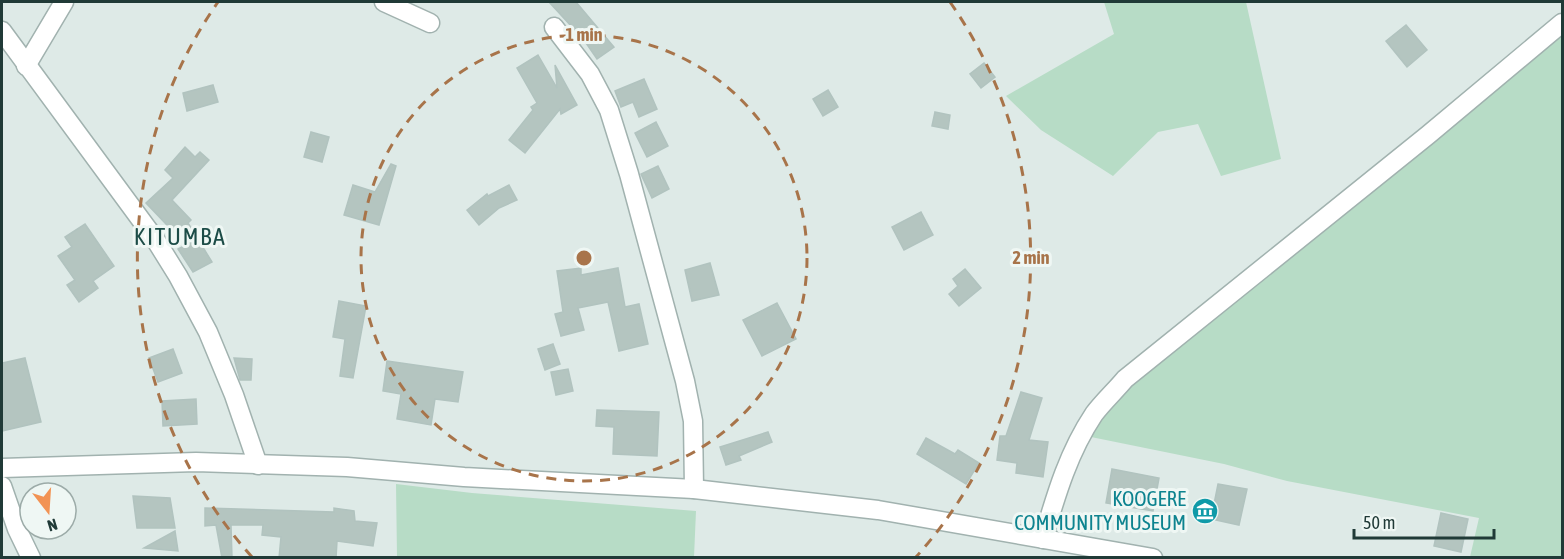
<svg xmlns="http://www.w3.org/2000/svg" width="1564" height="559" viewBox="0 0 1564 559" font-family="'Asap Condensed',sans-serif">
<style>
.green{fill:#b7dcc6}
.building{fill:#b4c5c0;stroke:#b1c3bf;stroke-width:1.5}
.lines{fill:none;stroke-linecap:round;stroke-linejoin:round}
.minor-casing{stroke:#a1b2af;stroke-width:21}
.tertiary-casing{stroke:#a1b2af;stroke-width:21}
.minor{stroke:#fff;stroke-width:18}
.tertiary{stroke:#fff;stroke-width:18}
.ring{fill:none;stroke:#a8744a;stroke-width:3;stroke-dasharray:10 8}
.labels{text-anchor:middle;stroke-width:6;stroke-linejoin:round;paint-order:stroke}
.culture-label{font-size:21px;fill:#0d838f;stroke:#eff7f4;text-anchor:end}
.quarter-label{font-size:24px;letter-spacing:1.5px;fill:#1c4c47;stroke:#eff7f4}
.centre{fill:#a8744a;stroke:#eff7f4;stroke-width:3}
.ring-label{font-size:18px;text-anchor:middle;font-weight:bold;fill:#a8744a;stroke:#eff7f4;stroke-width:6;stroke-linejoin:round;paint-order:stroke}
</style>
<rect width="100%" height="100%" fill="#deeae7"/>
<g class="green">
<path d="M1104,2H1246L1281,159L1221,176L1198,124L1158,132L1113,176L1041,130L1006,96L1114,34Z"/>
<path d="M1562,27V557H1470L1479,518L1287,481L1224,464L1091,437L1100,411Z"/>
<path d="M396,484L472,493L696,511L694,557H397Z"/>
</g>
<g class="building">
<path d="M549,2H576L614,47L597,59L584,40Z"/>
<path d="M1406,25L1427,50L1407,67L1386,41Z"/>
<path d="M538,55L557,88L555,65L577,105L561,114L560,109L525,153L509,140L533,110L531,107L537,103L517,68Z"/>
<path d="M984,63L995,77L981,88L970,74Z"/>
<path d="M644,79L657,109L639,117L633,102L621,107L615,91Z"/>
<path d="M213,85L218,102L187,111L183,93Z"/>
<path d="M828,90L838,107L823,116L813,99Z"/>
<path d="M935,112L950,115L948,129L932,126Z"/>
<path d="M656,122L668,146L647,157L635,133Z"/>
<path d="M311,132L329,137L322,162L304,157Z"/>
<path d="M185,147L195,157L200,152L209,160L172,200L191,220L188,223L212,262L193,272L178,249L186,245L146,203L173,178L165,170Z"/>
<path d="M391,164L396,166L379,225L344,215L353,185L375,192Z"/>
<path d="M658,166L669,189L652,198L641,174Z"/>
<path d="M509,185L517,200L499,208L479,225L467,210L487,194L488,196Z"/>
<path d="M921,212L933,235L904,250L892,227Z"/>
<path d="M85,224L114,266L93,281L98,288L79,302L67,285L75,280L58,256L72,247L65,237Z"/>
<path d="M710,263L719,295L692,301L685,270Z"/>
<path d="M581,268V275L618,268L625,307L639,304L648,344L619,351L608,302L578,308L584,330L561,336L555,314L563,312L557,271Z"/>
<path d="M965,269L981,288L959,306L949,294L958,286L953,279Z"/>
<path d="M339,301L366,306L353,378L340,376L345,339L333,337Z"/>
<path d="M777,303L796,339L762,356L743,320Z"/>
<path d="M553,344L560,364L545,370L538,349Z"/>
<path d="M173,349L182,373L158,382L149,358Z"/>
<path d="M25,358L41,422L2,431V363Z"/>
<path d="M234,358L252,359L251,380H240Z"/>
<path d="M387,361L463,372L458,402L435,399L431,425L397,419L401,394L383,391Z"/>
<path d="M568,369L573,391L556,395L551,372Z"/>
<path d="M1021,392L1042,398L1029,440L1048,442L1043,477L1016,473L1017,463L997,460L1000,436H1006Z"/>
<path d="M196,399L197,424L163,426L162,401Z"/>
<path d="M597,410L659,412L657,456L613,454L614,427L596,426Z"/>
<path d="M768,432L772,442L739,456L741,460L726,465L720,447Z"/>
<path d="M926,438L955,454L958,450L979,463L966,484L917,454Z"/>
<path d="M1112,469L1159,478L1153,511L1106,503Z"/>
<path d="M1218,484L1247,489L1239,525L1211,519Z"/>
<path d="M133,496L170,498L175,528H137Z"/>
<path d="M205,508L334,512V508L354,511L355,521L377,523L373,546L337,541L336,558H279L281,537L262,535L263,525H231L232,558H222L216,525L205,526Z"/>
<path d="M1441,513L1468,519L1461,552L1434,546Z"/>
<path d="M175,531L178,551L144,548Z"/>
</g>
<g class="lines">
<defs>
<g id="minor">
<path d="M384,2L430,23"/>
<path d="M554,27L590,74L609,110L629,174L685,381L693,421L694,489"/>
<path d="M2,31L155,239L178,276L208,332L234,395L258,465"/>
<path d="M26,66L64,2"/>
<path d="M2,486L17,529L31,558"/>
</g>
<g id="tertiary">
<path d="M2,468L196,462L347,467L464,477L694,489L878,510L1153,558"/>
<path d="M1043,539C1056,495 1068,453 1094,414C1103,402 1115,391 1125,379L1428,135L1562,23"/>
</g>
</defs>
<use href="#minor" class="minor-casing"/>
<use href="#tertiary" class="tertiary-casing"/>
<use href="#minor" class="minor"/>
<use href="#tertiary" class="tertiary"/>
</g>
<g class="ring">
<circle cx="584" cy="258" r="223"/>
<path d="M252 557A447 447 0 0 1 218 2M950 2A447 447 0 0 1 916 557"/>
</g>
<defs>
<symbol id="museum-disc" viewBox="-11 -11 22 22"><circle r="9.5" fill="#0f9aa8" stroke="#eff7f4"/><path d="M0-6L6-3V-2H-6V-3ZM-5-1h2V3h-2ZM-1-1h2V3h-2ZM3-1h2V3H3ZM-6 4H6V6H-6Z" fill="#fff"/></symbol>
</defs>
<g fill-rule="evenodd">
<use href="#museum-disc" x="1190" y="496" width="30" height="30"/>
</g>
<g class="labels">
<g class="culture-label">
<text x="1186" y="506">KOOGERE<tspan x="1186" dy="24">COMMUNITY MUSEUM</tspan></text>
</g>
<g class="quarter-label">
<text x="180" y="245">KITUMBA</text>
</g>
</g>
<circle cx="584" cy="258" r="9" class="centre"/>
<g class="ring-label">
<text x="584" y="41">1 min</text>
<text x="1031" y="264">2 min</text>
</g>
<rect width="1564" height="559" fill="none" stroke="#203a37" stroke-width="6"/>
<g transform="translate(48 511) rotate(163)"><circle r="28" fill="#eff7f4" stroke="#9caba8" stroke-width="1.5"/>
<path d="M0-4.5L10 22L0 15L-10 22Z" fill="#f29354"/>
<text y="-9" font-size="16" font-weight="bold" text-anchor="middle" fill="#203a37">N</text>
</g>
<path d="M1354 529v9h140v-9" fill="none" stroke="#203a37" stroke-width="3"/>
<text x="1363" y="529" font-size="18" fill="#203a37" stroke="#eff7f4" stroke-width="4.5" paint-order="stroke">50 m</text>
</svg>
